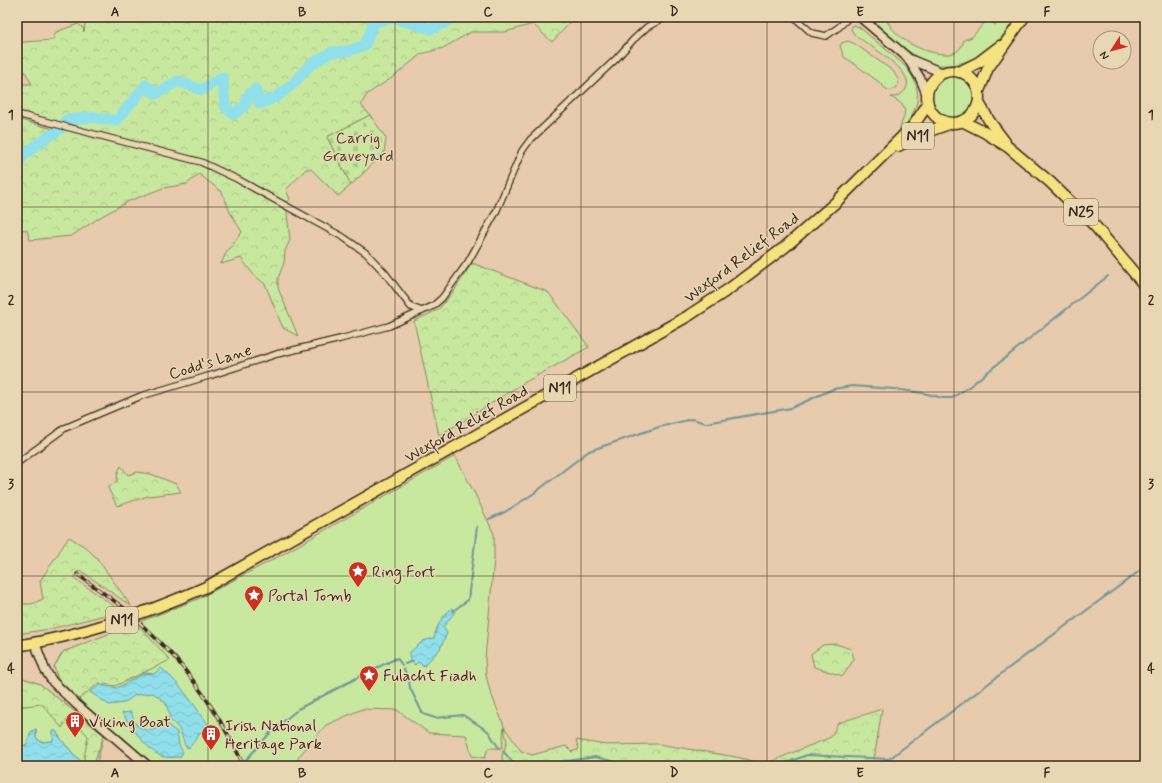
<svg xmlns="http://www.w3.org/2000/svg" width="1162" height="783" viewBox="0 0 1162 783" font-family="Mynerve,sans-serif">
<style>
.green{fill:#c9e89f;stroke:#82895e}
.forest{fill:url(#forest-crowns);stroke:#82895e}
.wetland{fill:url(#wetland-marsh);stroke:#82895e}
.cemetery{fill:url(#cemetery-stones);stroke:#82895e}
.water{fill:url(#water-waves);stroke:#6e979a}
.lines{fill:none;stroke-linecap:round;stroke-linejoin:round}
.stream{stroke:#6e979a;stroke-width:2}
.river{stroke:#90e0ec;stroke-width:11}
.street-casing{stroke:#3b2a1e;stroke-width:8}
.secondary-casing{stroke:#3b2a1e;stroke-width:11}
.highway-casing{stroke:#3b2a1e;stroke-width:13}
.street{stroke:#e9d7b4;stroke-width:5.5}
.secondary{stroke:#e9d7b4;stroke-width:8}
.highway{stroke:#f7e281;stroke-width:10}
.rail-casing{stroke:#3b2a1e;stroke-width:3.5}
.rail{stroke:#e9d7b4;stroke-width:2;stroke-dasharray:6;stroke-linecap:butt}
.grid{fill:none;stroke:#3b2a1e;stroke-width:1;stroke-opacity:0.55}
.labels{text-anchor:middle;stroke-width:3;stroke-linejoin:round;paint-order:stroke}
.shield{fill:#e9d7b4;stroke:#6f5e4b;stroke-width:1}
.shield-label{font-size:15px;font-weight:bold;fill:#3b2a1e}
.park-label{font-size:16px;fill:#504631;stroke:#e9d7b4}
.street-label{font-size:16px;fill:#3b2a1e;stroke:#e9d7b4}
.poi-label{font-size:16px;fill:#3b2a1e;stroke:#e9d7b4;text-anchor:start}
.neatline{fill:none;stroke:#3b2a1e;stroke-width:1.5}
.grid-label{font-size:13px;text-anchor:middle;font-weight:bold;fill:#3b2a1e}
</style>
<defs>
<pattern id="forest-crowns" width="20" height="18" patternUnits="userSpaceOnUse"><rect width="20" height="18" fill="#c9e89f"/><path d="M2 6a3 3 0 1 1 6 0M12 15a3 3 0 1 1 6 0" fill="none" stroke="#aec788"/></pattern>
<pattern id="wetland-marsh" width="20" height="14" patternUnits="userSpaceOnUse"><rect width="20" height="14" fill="#c9e89f"/><path d="M1 5h8M5 5V1M11 12h8M15 12V8" fill="none" stroke="#aec788"/></pattern>
<pattern id="cemetery-stones" width="16" height="16" patternUnits="userSpaceOnUse"><rect width="16" height="16" fill="#c9e89f"/><path d="M2 7V4a2 2 0 0 1 4 0v3zM10 15v-3a2 2 0 0 1 4 0v3z" fill="#aec788"/></pattern>
<pattern id="water-waves" width="16" height="10" patternUnits="userSpaceOnUse"><rect width="16" height="10" fill="#90e0ec"/><path d="M0 5q4-4 8 0t8 0" fill="none" stroke="#7dc0ca"/></pattern>
</defs>
<rect width="100%" height="100%" fill="#e8caad"/>
<filter id="ink" filterUnits="userSpaceOnUse"><feTurbulence type="fractalNoise" baseFrequency=".025" numOctaves="2"/><feDisplacementMap in="SourceGraphic" scale="8" xChannelSelector="R" yChannelSelector="G"/><feConvolveMatrix kernelMatrix="1 2 1 2 8 2 1 2 1" color-interpolation-filters="sRGB"/></filter>
<g filter="url(#ink)">
<g class="green">
<path d="M869,17H885C895,39 920,52 943,54C954,55 961,51 964,40L972,37L987,20H989L995,25L1000,20L999,17H1016C1002,42 973,67 942,65C938,65 934,65 930,64C907,54 888,33 869,17Z"/>
<path d="M853,25L859,27L902,63C926,88 920,110 898,134C903,115 913,108 891,97C897,97 902,95 906,89C917,71 865,44 854,34L851,29Z"/>
<path d="M848,41L855,44L893,71L899,81L897,87L891,90L886,89L879,82L852,62L844,57L840,46L842,43Z"/>
<circle cx="953" cy="98" r="23"/>
<path d="M455,456L476,496L494,534V559L485,659L486,676L490,691L504,726L502,748H488L485,758L472,756L466,735L429,733L397,710L362,709L326,725L300,755L294,766H156L84,704L76,713L104,735L96,766H85C75,755 63,744 56,731L53,741L41,742L36,738V729L31,732L27,746H17V676L40,684L75,712L83,703L58,679L54,667L63,652L198,599L276,558Z"/>
</g>
<g class="forest">
<path d="M84,17H570L571,20L565,28L552,42L533,24L505,32H471L443,48L421,54L393,77L367,94L361,105L370,115L327,137L351,185L338,196L311,169H306L286,190L290,199L286,205L290,240L285,251L284,263L278,278V288L298,336L283,328L265,284L253,274L241,258L221,264L225,255L242,232L230,212L222,192L199,174L187,184L163,188L129,201L102,216L71,236L30,240L27,230L17,229V162L36,145L64,127L17,114V84H32L17,58V44L24,42L53,40L56,32L78,24L83,28L84,32L85,25Z"/>
<path d="M472,263L548,292L589,347L520,385L465,420L439,435L414,321L438,310L454,291Z"/>
<path d="M121,466L128,475L137,472L151,474L176,484L181,492L148,496L117,506L108,488L117,481L118,472Z"/>
<path d="M69,537L85,547L96,557L131,606L80,570L74,578L121,611L50,629L17,634V604H32L43,599L40,581Z"/>
<path d="M136,623L170,660L115,686L99,683L79,699L58,679L54,667L63,652Z"/>
<path d="M836,644L851,649L854,659L843,676L814,667L811,654L823,645Z"/>
<path d="M17,676L40,684L104,735L94,764L86,765L84,758L88,736L70,715L62,728L42,704L17,707Z"/>
<path d="M882,709L873,766H503L502,756L507,742L504,727L521,751L532,755L566,746L572,752L579,749L576,740L606,745L658,744L736,757L765,764L831,737L838,723Z"/>
</g>
<path class="wetland" d="M17,119L53,129L17,158Z"/>
<path class="cemetery" d="M370,115L386,138L384,153L351,185L327,137Z"/>
<g class="water">
<path d="M452,608L455,612L443,627L447,633L440,649L424,666L418,662L415,665L410,661L409,653L423,641L434,638C437,624 442,617 452,608Z"/>
<path d="M161,668C182,685 195,707 211,728L210,731H202L189,748L186,747C183,742 183,737 180,731C178,726 172,722 168,718L170,715L165,702L153,693L135,695L124,703L109,705L90,692L100,685L117,688L145,673L154,674Z"/>
<path d="M131,712C133,716 134,722 136,724C146,734 156,731 165,723L177,732L179,745L183,752L180,757C174,757 169,758 164,757C147,752 132,727 122,713Z"/>
<path d="M36,729V738L41,742L53,741V731H56C63,744 75,755 85,766H17V746L27,745L31,732Z"/>
</g>
<g class="lines">
<g class="stream">
<path d="M489,519L505,512L533,494L589,451L659,427L692,419L706,423L791,408L833,389L852,386L894,389L923,393L943,398H952L970,386L1108,276"/>
<path d="M453,611L468,600L477,526"/>
<path d="M405,664L413,661"/>
<path d="M404,669L409,680L410,688L423,714L435,718L463,715L488,731L499,748"/>
<path d="M1006,670L1145,567"/>
<path d="M298,709L368,672L397,658L402,665"/>
<path d="M273,730L296,711"/>
<path d="M503,751L514,764L519,766"/>
<path d="M245,761L271,732"/>
<path d="M533,766L595,757L632,766"/>
<path d="M778,766L807,755L889,759L1005,671"/>
</g>
<path class="river" d="M17,162L36,145L65,126L66,120L92,117L116,121L146,85L156,94L178,81L201,90L223,77L225,107L234,114L245,105L249,94L256,89L260,104L278,96L294,83L310,65L332,52L348,51L365,45L374,22L393,18L431,29L457,17"/>
<defs>
<g id="street">
<path d="M794,17L812,33L826,36L839,27L849,17"/>
<path d="M17,114L201,162L237,179L343,237L366,253L385,273L411,307L422,311"/>
<path d="M17,463L65,428L141,396L212,375L277,354L340,339L389,326L433,306L442,298L468,262L496,212L522,151L530,140L616,59L633,40L647,27L665,17"/>
</g>
<g id="secondary">
<path d="M860,17L907,57L920,78L927,95"/>
<path d="M907,58L943,73"/>
<path d="M35,643L45,670L53,682L76,704L148,766"/>
</g>
<g id="highway">
<circle cx="953" cy="97" r="26"/>
<path d="M959,72L979,62L1000,46"/>
<path d="M979,91L988,68L1024,17"/>
<path d="M979,103L990,122L1005,142"/>
<path d="M964,122L984,132L1008,147L1050,182L1095,226L1145,286"/>
<path d="M898,146L921,134L949,124"/>
<path d="M17,646C83,635 145,614 206,587L688,316L729,289L785,247L835,203L913,126L928,104"/>
</g>
</defs>
<use href="#street" class="street-casing"/>
<use href="#secondary" class="secondary-casing"/>
<use href="#highway" class="highway-casing"/>
<use href="#street" class="street"/>
<use href="#secondary" class="secondary"/>
<use href="#highway" class="highway"/>
<defs>
<g id="rail">
<path d="M77,574L124,608"/>
<path d="M139,622C151,634 163,645 174,657C202,689 226,728 244,766"/>
</g>
</defs>
<use href="#rail" class="rail-casing"/>
<use href="#rail" class="rail"/>
</g>
</g>
<path class="grid" d="M208,17V766M395,17V766M581,17V766M767,17V766M954,17V766M17,207H1145M17,392H1145M17,576H1145"/>
<defs>
<symbol id="sight-pin" viewBox="-11 -11 22 30"><path d="M0 17L-7.5 6A9.5 9.5 0 1 1 7.5 6Z" fill="#c8321e" stroke="#e9d7b4"/><path d="M0-6L1.8-2.2L6-1.7L2.9 1.2L3.7 5.4L0 3.3L-3.7 5.4L-2.9 1.2L-6-1.7L-1.8-2.2Z" fill="#fff"/></symbol>
<symbol id="building-pin" viewBox="-11 -11 22 30"><path d="M0 17L-7.5 6A9.5 9.5 0 1 1 7.5 6Z" fill="#c8321e" stroke="#e9d7b4"/><path d="M-4-6H4V6H1V3H-1V6H-4ZM-2.5-4.3h1.7v1.8h-1.7ZM.8-4.3h1.7v1.8H.8ZM-2.5-1h1.7V.8h-1.7ZM.8-1h1.7V.8H.8Z" fill="#fff"/></symbol>
</defs>
<g fill-rule="evenodd">
<use href="#sight-pin" x="347" y="560" width="22" height="30"/>
<use href="#sight-pin" x="243" y="584" width="22" height="30"/>
<use href="#sight-pin" x="358" y="664" width="22" height="30"/>
<use href="#building-pin" x="64" y="710" width="22" height="30"/>
<use href="#building-pin" x="200" y="723" width="22" height="30"/>
</g>
<g class="labels">
<g class="shield">
<rect x="902" y="123" width="32" height="26" rx="3"/>
<rect x="1064" y="199" width="34" height="26" rx="3"/>
<rect x="544" y="375" width="32" height="26" rx="3"/>
<rect x="106" y="607" width="32" height="26" rx="3"/>
</g>
<g class="shield-label">
<text x="918" y="141">N11</text>
<text x="1081" y="217">N25</text>
<text x="560" y="393">N11</text>
<text x="122" y="625">N11</text>
</g>
<g class="park-label">
<text x="358" y="143">Carrig<tspan x="358" dy="18">Graveyard</tspan></text>
</g>
<g class="street-label">
<text transform="translate(741 257) rotate(-37)" y="6">Wexford Relief Road</text>
<text transform="translate(210 361) rotate(-17)" y="6">Codd's Lane</text>
<text transform="translate(466 423) rotate(-30)" y="6">Wexford Relief Road</text>
</g>
<g class="poi-label">
<text x="372" y="577">Ring Fort</text>
<text x="268" y="601">Portal Tomb</text>
<text x="383" y="681">Fulacht Fiadh</text>
<text x="89" y="727">Viking Boat</text>
<text x="225" y="731">Irish National<tspan x="225" dy="18">Heritage Park</tspan></text>
</g>
</g>
<rect width="1162" height="783" fill="none" stroke="#e9d7b4" stroke-width="44"/>
<g transform="translate(1112 50) rotate(234)"><circle r="19" fill="#e9d7b4" stroke="#a39278"/>
<path d="M0-3L7 15L0 10L-7 15Z" fill="#c8321e"/>
<text y="-6" font-size="11" font-weight="bold" text-anchor="middle" fill="#3b2a1e">N</text>
</g>
<rect x="22" y="22" width="1118" height="739" class="neatline"/>
<g class="grid-label">
<text x="115" y="16">A</text>
<text x="302" y="16">B</text>
<text x="488" y="16">C</text>
<text x="674" y="16">D</text>
<text x="860" y="16">E</text>
<text x="1047" y="16">F</text>
<text x="11" y="119">1</text>
<text x="1151" y="119">1</text>
<text x="11" y="304">2</text>
<text x="1151" y="304">2</text>
<text x="11" y="488">3</text>
<text x="1151" y="488">3</text>
<text x="11" y="673">4</text>
<text x="1151" y="673">4</text>
<text x="115" y="777">A</text>
<text x="302" y="777">B</text>
<text x="488" y="777">C</text>
<text x="674" y="777">D</text>
<text x="860" y="777">E</text>
<text x="1047" y="777">F</text>
</g>
</svg>
